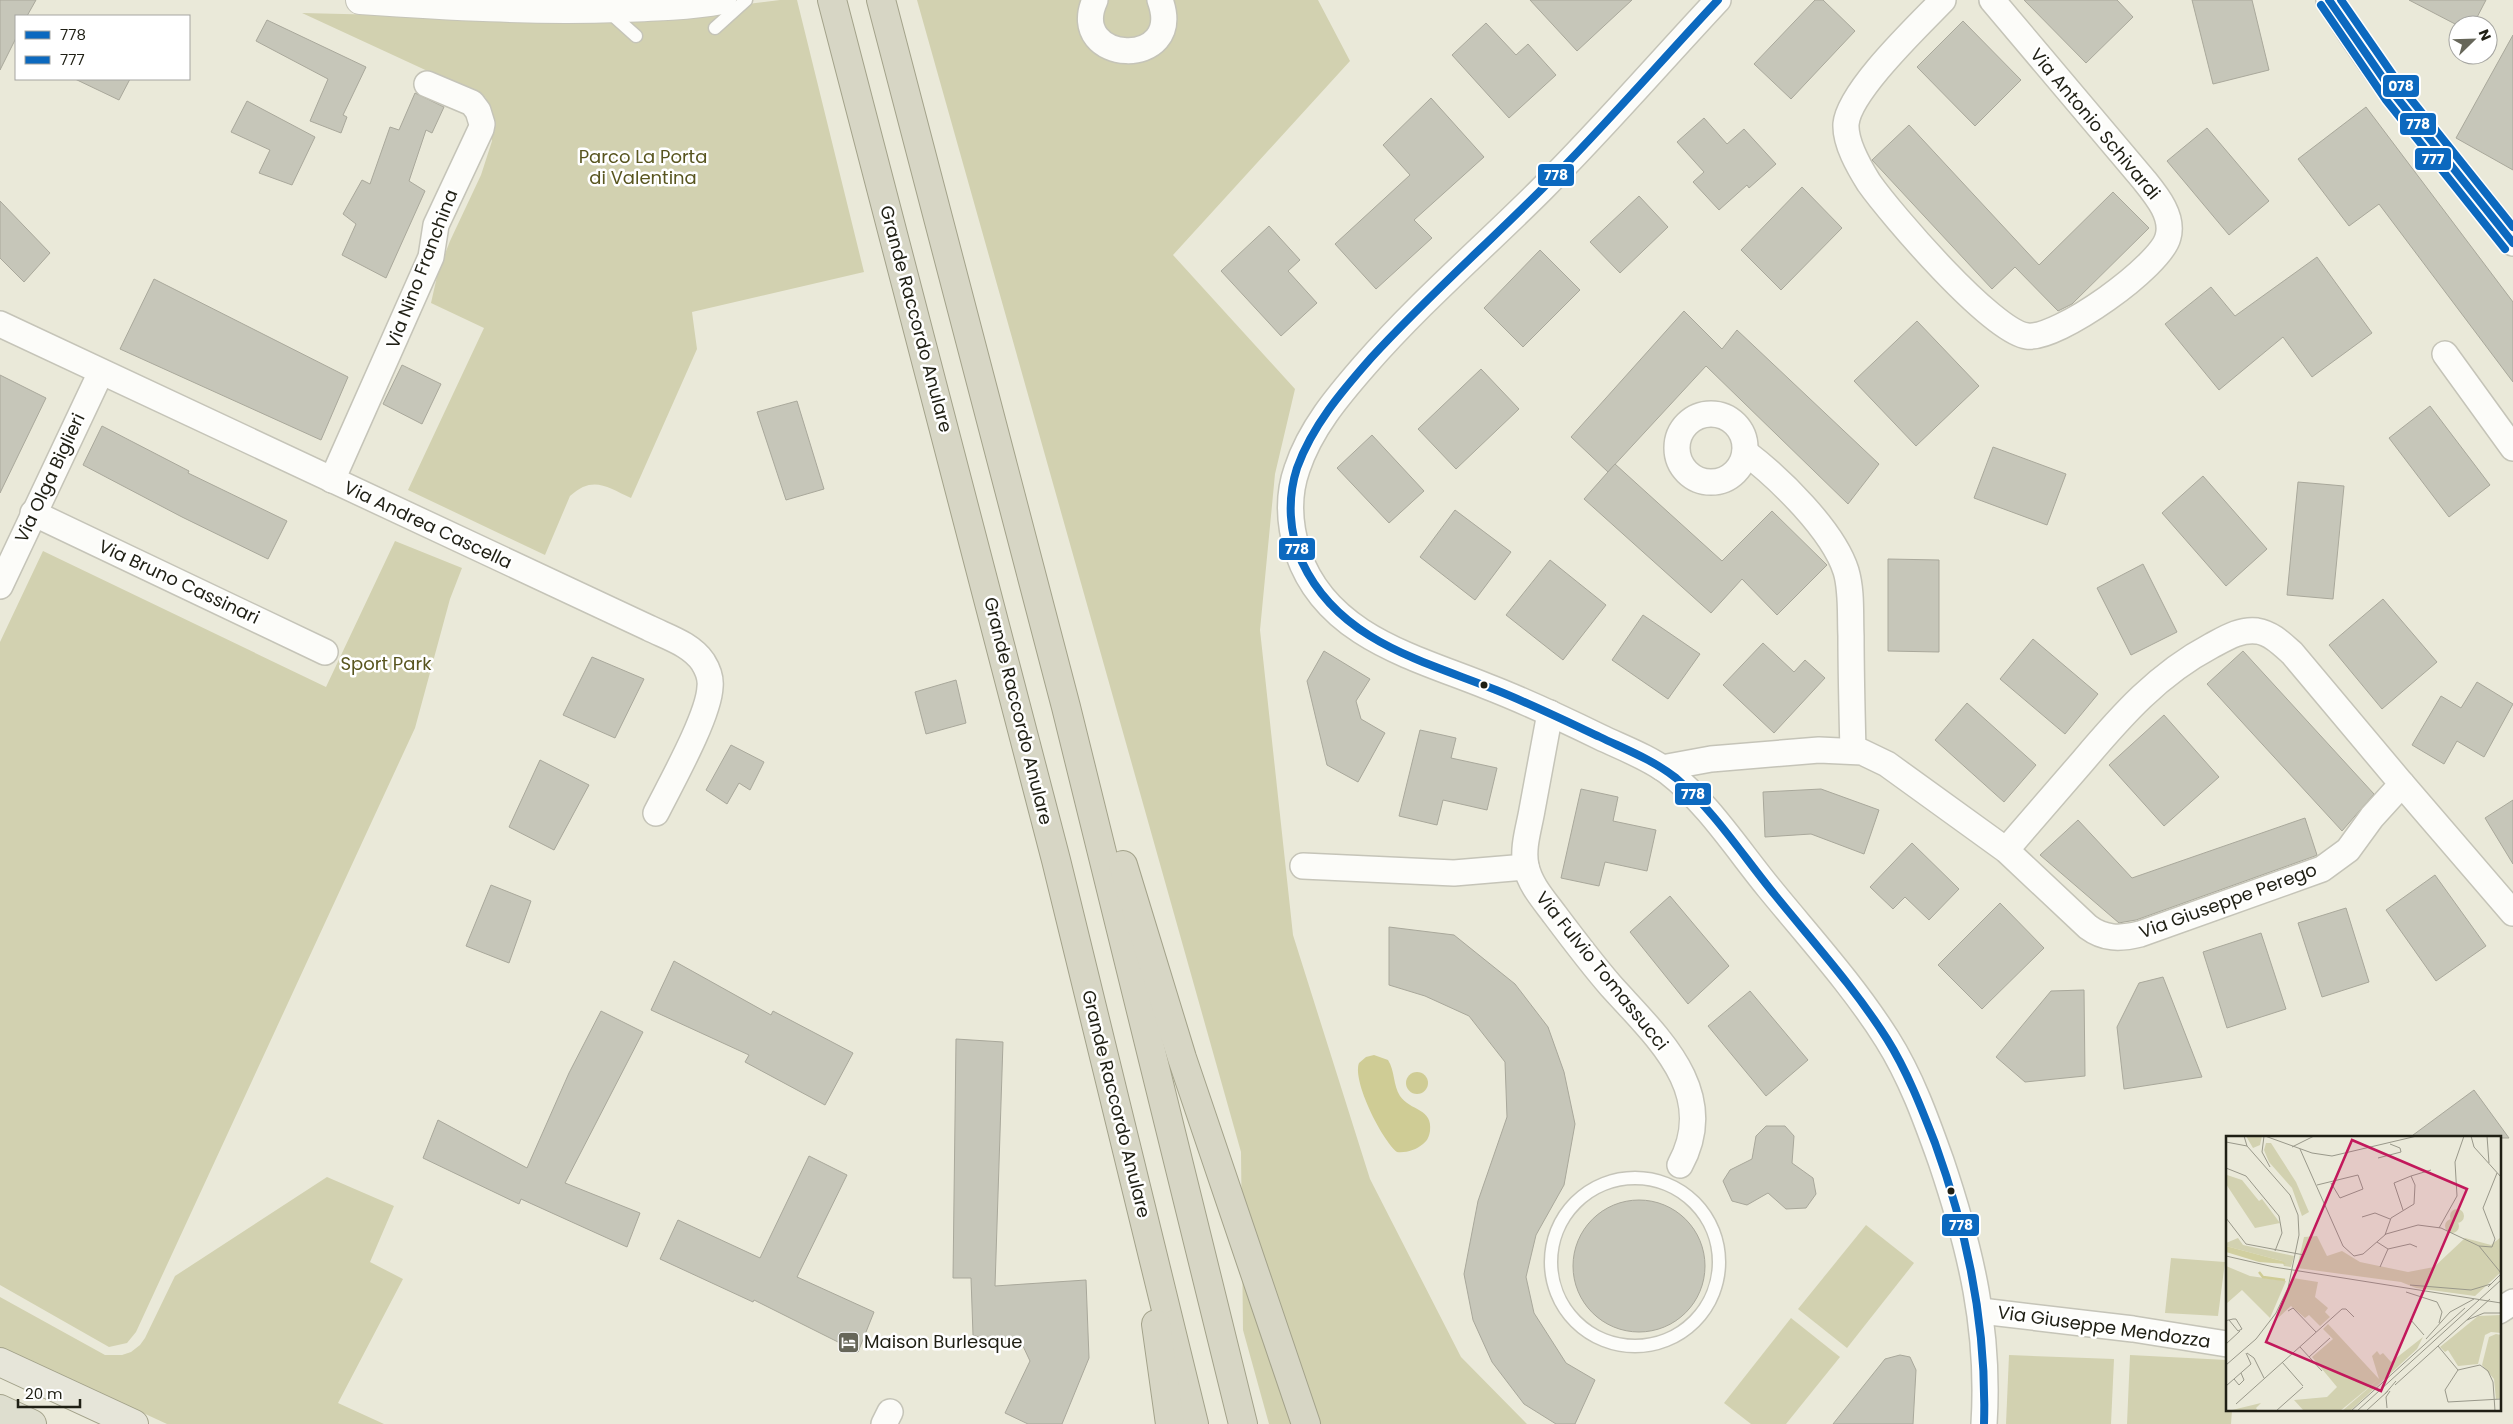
<svg xmlns="http://www.w3.org/2000/svg" width="2513" height="1424" viewBox="0 0 2513 1424" font-family="Poppins,sans-serif">
<style>
.green{fill:#d2d1b0}
.water{fill:#cfcc95}
.building{fill:#c6c6b9;stroke:#a9a89b}
.lines{fill:none;stroke-linecap:round;stroke-linejoin:round}
.service-casing{stroke:#c5c4b8;stroke-width:15}
.minor-casing{stroke:#c5c4b8;stroke-width:28}
.tertiary-casing{stroke:#c5c4b8;stroke-width:30}
.primary-casing{stroke:#a3a28a;stroke-width:30}
.trunk-casing{stroke:#a3a28a;stroke-width:30}
.motorway-casing{stroke:#a3a28a;stroke-width:30}
.service{stroke:#fcfcf9;stroke-width:12}
.minor{stroke:#fcfcf9;stroke-width:25}
.tertiary{stroke:#fcfcf9;stroke-width:28}
.primary{stroke:#e6e5d9;stroke-width:28}
.trunk{stroke:#dedecf;stroke-width:28}
.motorway{stroke:#d7d6c5;stroke-width:28}
.bus-1-casing{stroke:#fff;stroke-width:11}
.bus-2-casing{stroke:#fff;stroke-width:11}
.bus-3-casing{stroke:#fff;stroke-width:11}
.bus-1{stroke:#0c69bf;stroke-width:8}
.bus-2{stroke:#0c69bf;stroke-width:8}
.bus-3{stroke:#0c69bf;stroke-width:8}
.bus-dot{fill:#1f1f14;stroke:#fff;stroke-width:2}
.labels{text-anchor:middle;stroke-width:5;stroke-linejoin:round;paint-order:stroke}
.street-label{font-size:18px;fill:#1f1f14;stroke:#fff}
.park-label{font-size:18px;fill:#58551f;stroke:#fff}
.poi-label{font-size:18px;fill:#1f1f14;stroke:#fff;text-anchor:start}
.inset-river{fill:none;stroke:#cfcc95;stroke-width:2.5}
.inset-road{fill:none;stroke:#99988a;stroke-width:1}
.view{fill:#c2185b;fill-opacity:0.15;stroke:#c2185b;stroke-width:2.5}
.inset-edge{fill:none;stroke:#1f1f14;stroke-width:2.5}
.line-badge{stroke:#fff;stroke-width:2}
.badge-label{font-size:14px;text-anchor:middle;font-weight:bold;fill:#fff}
</style>
<rect width="100%" height="100%" fill="#eae9d9"/>
<g class="green">
<path d="M780,0H797L864,272L692,312L697,349L631,498C607,487 593,475 570,496L545,555L408,490L484,328L431,303L438,272L450,241L481,175L492,141L486,98L302,13L550,19L673,13Z"/>
<path d="M917,0H1318L1350,61L1173,255L1295,389L1275,474L1260,630L1293,935L1370,1179L1461,1357L1527,1424H1269L1243,1330L1241,1152Z"/>
<path d="M395,541L462,568L450,599L415,728L136,1332L127,1343L109,1347L0,1285V642L43,551L326,687Z"/>
<path d="M327,1177L394,1206L370,1262L403,1279L338,1403L384,1424H167L0,1347V1297L105,1355H122L131,1352L140,1345L145,1338L175,1276Z"/>
<path d="M1866,1225L1914,1263L1847,1348L1798,1309Z"/>
<path d="M2171,1258L2225,1262L2218,1316L2165,1313Z"/>
<path d="M1791,1318L1840,1357L1786,1424H1751L1724,1403Z"/>
<path d="M2009,1355L2114,1359L2111,1424H2006Z"/>
<path d="M2130,1355L2227,1360V1410H2232L2231,1424H2127Z"/>
</g>
<g class="water">
<path d="M1374,1055L1388,1060C1395,1071 1393,1085 1400,1096C1410,1111 1433,1108 1430,1131C1429,1137 1427,1141 1423,1144C1416,1150 1406,1153 1397,1152C1382,1140 1352,1081 1359,1063L1366,1057Z"/>
<circle cx="1417" cy="1083" r="11"/>
</g>
<g class="building">
<path d="M0,0H36L27,16H16V38L0,70Z"/>
<path d="M1530,0H1632L1577,51Z"/>
<path d="M1815,0H1823L1855,31L1791,99L1754,64Z"/>
<path d="M2024,0H2117L2133,17L2086,63Z"/>
<path d="M2192,0H2252L2269,70L2213,84Z"/>
<path d="M2409,0H2486L2473,25H2457Z"/>
<path d="M267,20L366,67L343,115L347,117L341,133L310,121L328,79L256,41Z"/>
<path d="M1963,21L2021,80L1975,126L1917,67Z"/>
<path d="M1486,23L1516,55L1528,44L1556,75L1509,118L1452,55Z"/>
<path d="M2513,35V170L2456,138Z"/>
<path d="M75,79H130L119,100Z"/>
<path d="M415,93L444,107L432,133L426,130L409,181L425,191L386,278L342,255L356,224L343,214L362,180L370,184L390,127L399,130Z"/>
<path d="M1431,98L1484,157L1414,220L1432,238L1376,289L1335,244L1410,175L1383,145Z"/>
<path d="M247,101L315,137L292,185L259,173L270,150L231,132Z"/>
<path d="M2366,107L2513,302V382L2379,204L2349,226L2298,159Z"/>
<path d="M1704,118L1727,144L1744,129L1776,164L1749,188L1747,185L1719,210L1693,182L1704,172L1677,142Z"/>
<path d="M1909,125L2039,265L2113,192L2149,228L2072,304L2058,311L2015,267L1992,289L1872,160Z"/>
<path d="M2207,128L2269,201L2229,235L2167,161Z"/>
<path d="M1802,187L1842,228L1781,290L1741,250Z"/>
<path d="M1639,196L1668,227L1620,273L1590,242Z"/>
<path d="M0,201L50,253L24,282L0,258Z"/>
<path d="M1269,226L1300,260L1288,271L1317,303L1281,336L1221,271Z"/>
<path d="M1540,250L1580,290L1523,347L1484,308Z"/>
<path d="M2317,257L2372,333L2312,377L2283,337L2219,390L2165,324L2211,287L2235,316Z"/>
<path d="M154,279L348,377L321,440L120,349Z"/>
<path d="M1684,311L1722,349L1737,330L1879,464L1848,504L1706,366L1608,472L1571,437Z"/>
<path d="M1917,321L1979,386L1916,446L1854,381Z"/>
<path d="M402,365L441,384L422,424L383,404Z"/>
<path d="M1481,369L1519,409L1456,469L1418,429Z"/>
<path d="M0,375L46,398L0,493Z"/>
<path d="M797,401L824,489L786,500L757,412Z"/>
<path d="M2430,406L2490,485L2449,517L2389,438Z"/>
<path d="M102,426L189,471L188,473L287,521L268,559L182,517L83,465Z"/>
<path d="M1372,435L1424,491L1389,523L1337,468Z"/>
<path d="M1993,447L2066,474L2047,525L1974,498Z"/>
<path d="M1615,464L1722,561L1772,511L1827,565L1777,615L1742,579L1711,613L1584,499Z"/>
<path d="M2203,476L2267,549L2226,586L2162,513Z"/>
<path d="M2298,482L2344,486L2333,599L2287,595Z"/>
<path d="M1455,510L1511,552L1475,600L1420,557Z"/>
<path d="M1888,559L1939,560V652L1888,651Z"/>
<path d="M1550,560L1606,605L1563,660L1506,615Z"/>
<path d="M2143,564L2177,632L2131,655L2097,588Z"/>
<path d="M2383,599L2437,662L2382,709L2329,645Z"/>
<path d="M1643,615L1700,654L1668,699L1612,660Z"/>
<path d="M2033,639L2098,694L2065,734L2000,679Z"/>
<path d="M1763,643L1794,672L1805,660L1825,678L1774,733L1723,685Z"/>
<path d="M1324,651L1370,679L1356,701L1361,719L1385,733L1358,782L1327,765L1307,681Z"/>
<path d="M2243,651L2374,794L2342,831L2207,684Z"/>
<path d="M592,657L644,679L615,738L563,715Z"/>
<path d="M956,680L966,723L926,734L915,692Z"/>
<path d="M2477,682L2513,704L2484,757L2457,741L2444,764L2412,745L2441,696L2461,708Z"/>
<path d="M1967,703L2036,765L2004,802L1935,740Z"/>
<path d="M2164,715L2219,777L2164,826L2109,765Z"/>
<path d="M1420,730L1456,738L1451,758L1497,768L1487,810L1443,800L1437,825L1399,816Z"/>
<path d="M731,745L764,762L750,790L739,783L727,804L706,790Z"/>
<path d="M540,760L589,785L554,850L509,827Z"/>
<path d="M1581,789L1618,797L1613,821L1656,830L1647,871L1605,862L1599,886L1561,878Z"/>
<path d="M1821,789L1879,810L1864,854L1811,834L1765,837L1763,792Z"/>
<path d="M2513,800V864L2485,818Z"/>
<path d="M2305,818L2317,855L2315,856L2136,920L2124,922L2119,923L2040,855L2078,820L2132,878Z"/>
<path d="M1912,843L1959,889L1929,920L1905,897L1893,909L1870,887Z"/>
<path d="M2435,875L2486,946L2436,981L2386,910Z"/>
<path d="M491,885L531,901L509,963L466,946Z"/>
<path d="M1670,896L1729,966L1688,1004L1630,932Z"/>
<path d="M2000,903L2044,948L1982,1009L1938,965Z"/>
<path d="M2346,908L2369,982L2322,997L2298,923Z"/>
<path d="M1389,927L1454,935L1515,984L1548,1027L1564,1072L1575,1124L1564,1185L1536,1235L1526,1277L1534,1313L1566,1363L1595,1380L1575,1424H1556L1524,1404L1492,1362L1473,1320L1464,1274L1478,1201L1507,1117L1505,1062L1469,1016L1425,996L1389,985Z"/>
<path d="M2261,933L2286,1009L2227,1028L2203,952Z"/>
<path d="M674,961L771,1015L773,1011L853,1053L825,1105L745,1062L749,1055L651,1010Z"/>
<path d="M2163,977L2202,1077L2124,1089L2117,1027L2139,983Z"/>
<path d="M2084,990L2085,1076L2025,1082L1996,1057L2051,991Z"/>
<path d="M1750,991L1808,1060L1766,1096L1708,1026Z"/>
<path d="M601,1011L643,1032L565,1183L640,1213L627,1247L521,1199L519,1204L423,1158L438,1120L527,1168L569,1073Z"/>
<path d="M956,1039L1003,1042L995,1286L1086,1280L1089,1358L1062,1424H1028L1005,1413L1030,1361L1022,1344L1000,1345L973,1335L971,1278H953Z"/>
<path d="M2474,1090L2509,1138H2409Z"/>
<path d="M1766,1126H1785L1794,1136L1792,1163L1813,1178L1816,1194L1806,1208L1786,1209L1768,1193L1747,1205L1732,1201L1723,1181L1730,1170L1752,1159L1756,1136Z"/>
<path d="M809,1156L847,1175L797,1277L874,1312L858,1352L754,1300L753,1302L660,1259L678,1220L760,1258Z"/>
<circle cx="1639" cy="1266" r="66"/>
<path d="M1900,1355L1910,1357L1916,1370L1913,1424H1833L1885,1359Z"/>
</g>
<g class="lines">
<defs>
<g id="service">
<path d="M607,10L636,36"/>
<path d="M715,28L746,0"/>
<circle cx="1635" cy="1262" r="84"/>
</g>
<g id="minor">
<path d="M1095,0C1066,64 1186,71 1160,0"/>
<path d="M1718,0C1659,63 1603,128 1542,189C1483,248 1420,302 1365,365C1338,396 1310,429 1297,469C1287,497 1289,524 1298,553C1326,636 1414,657 1486,686C1525,701 1563,719 1600,737C1623,748 1648,757 1668,772C1706,801 1738,850 1769,888C1809,937 1853,985 1887,1039C1911,1077 1926,1119 1941,1161C1971,1250 1990,1330 1984,1424"/>
<path d="M1943,0C1919,25 1849,91 1846,124C1845,143 1859,167 1869,183C1891,214 1992,332 2027,336C2058,340 2161,266 2168,237C2174,216 2156,195 2144,180L1992,0"/>
<path d="M2329,0C2382,87 2449,164 2513,243"/>
<path d="M0,324L649,628C667,637 691,644 703,662C708,670 711,679 710,687C709,716 670,785 656,813"/>
<path d="M2445,354L2513,448"/>
<circle cx="1711" cy="448" r="34"/>
<path d="M1745,452C1779,478 1833,530 1846,571C1852,591 1850,615 1851,636C1851,674 1852,712 1853,751"/>
<path d="M332,480L431,257L436,225L481,129L482,124L478,111L472,103L427,84"/>
<path d="M33,513L325,652"/>
<path d="M0,586L101,372"/>
<path d="M1550,713C1544,745 1538,778 1532,810C1529,828 1522,848 1526,866C1530,885 1544,900 1555,915C1573,939 1591,963 1611,986C1657,1037 1720,1092 1680,1165"/>
<path d="M1662,768L1711,759L1819,750L1862,752L1887,764L2006,850L2088,927C2104,939 2120,939 2140,934L2322,869L2348,850L2372,817L2402,784L2292,653C2282,644 2271,633 2257,631C2240,629 2226,638 2211,646C2158,674 2121,716 2083,761C2057,791 2031,821 2006,850"/>
<path d="M2402,784L2513,913"/>
<path d="M1303,866L1454,873L1526,867"/>
<path d="M1981,1311L2133,1329L2227,1344"/>
<path d="M2499,1311L2513,1302"/>
<path d="M884,1424L890,1412"/>
</g>
<path id="tertiary" d="M360,0C447,6 533,11 620,8C654,7 689,6 722,0"/>
<path id="primary" d="M0,1362L134,1424"/>
<path id="trunk" d="M0,1409L32,1424"/>
<g id="motorway">
<path d="M832,0L1056,860L1194,1424"/>
<path d="M881,0L1066,707L1243,1424"/>
<path d="M1123,865L1182,1058L1306,1424"/>
<path d="M1156,1324L1170,1424"/>
</g>
</defs>
<use href="#service" class="service-casing"/>
<use href="#minor" class="minor-casing"/>
<use href="#tertiary" class="tertiary-casing"/>
<use href="#primary" class="primary-casing"/>
<use href="#trunk" class="trunk-casing"/>
<use href="#motorway" class="motorway-casing"/>
<use href="#service" class="service"/>
<use href="#minor" class="minor"/>
<use href="#tertiary" class="tertiary"/>
<use href="#primary" class="primary"/>
<use href="#trunk" class="trunk"/>
<use href="#motorway" class="motorway"/>
<defs>
<g id="bus-1">
<path d="M1718,0C1659,63 1603,128 1542,189C1485,246 1425,299 1371,358C1342,391 1312,426 1297,468C1287,499 1289,533 1302,562C1339,641 1421,660 1496,690C1531,704 1566,721 1600,737C1627,750 1653,760 1676,778C1715,812 1743,856 1775,895C1813,942 1854,987 1887,1039C1907,1071 1921,1107 1935,1143C1968,1234 1987,1326 1984,1424"/>
<path d="M2329,0L2394,94L2513,243"/>
</g>
<path id="bus-2" d="M2321,5L2386,100L2505,249"/>
<path id="bus-3" d="M2341,0L2402,88L2513,227"/>
</defs>
<use href="#bus-1" class="bus-1-casing"/>
<use href="#bus-2" class="bus-2-casing"/>
<use href="#bus-3" class="bus-3-casing"/>
<use href="#bus-1" class="bus-1"/>
<use href="#bus-2" class="bus-2"/>
<use href="#bus-3" class="bus-3"/>
</g>
<defs>
<symbol id="hotel-square" viewBox="-11 -11 22 22"><rect x="-9" y="-9" width="18" height="18" rx="4" fill="#666659" stroke="#fff"/><path d="M-6-4.5h1.5V1H6V5H4.5V3h-9V5H-6ZM-4 0a1.8 1.8 0 1 1 3.6 0ZM.5 0V-2.5h3Q6-2.5 6 0Z" fill="#fff"/></symbol>
</defs>
<g fill-rule="evenodd">
<use href="#hotel-square" x="836" y="1330" width="25" height="25"/>
</g>
<g class="bus-dot">
<circle cx="1484" cy="685" r="4.5"/>
<circle cx="1951" cy="1191" r="4.5"/>
</g>
<g class="labels">
<g class="street-label">
<text transform="translate(2095 124) rotate(50)" y="6">Via Antonio Schivardi</text>
<text transform="translate(422 269) rotate(-69)" y="6">Via Nino Franchina</text>
<text transform="translate(916 319) rotate(75)" y="6">Grande Raccordo Anulare</text>
<text transform="translate(50 478) rotate(-65)" y="6">Via Olga Biglieri</text>
<text transform="translate(428 525) rotate(25)" y="6">Via Andrea Cascella</text>
<text transform="translate(179 582) rotate(25)" y="6">Via Bruno Cassinari</text>
<text transform="translate(1018 711) rotate(76)" y="6">Grande Raccordo Anulare</text>
<text transform="translate(2228 901) rotate(-20)" y="6">Via Giuseppe Perego</text>
<text transform="translate(1602 971) rotate(51)" y="6">Via Fulvio Tomassucci</text>
<text transform="translate(1116 1104) rotate(76)" y="6">Grande Raccordo Anulare</text>
<text transform="translate(2104 1327) rotate(8)" y="6">Via Giuseppe Mendozza</text>
</g>
<g class="park-label">
<text x="643" y="163">Parco La Porta<tspan x="643" dy="21">di Valentina</tspan></text>
<text x="386" y="670">Sport Park</text>
</g>
<g class="poi-label">
<text x="864" y="1348">Maison Burlesque</text>
</g>
</g>
<g transform="translate(2226 1136)">
<rect width="275" height="275" fill="#eae9d9"/>
<path d="M20,0H36L34,9L27,12ZM40,7H45L70,46L83,76L76,80L66,52L43,26L38,14ZM1,39L16,44L33,65L36,63L54,87L29,92L0,48ZM224 80a7 7 0 1 1 14 0a7 7 0 1 1-14 0ZM219 90a7 7 0 1 1 14 0a7 7 0 1 1-14 0ZM91,100L101,120L116,115L134,126L182,136L208,131L239,102L265,109L275,101V136L249,160L190,152L175,146L71,132L78,101ZM12,102L17,109L68,120L65,131L58,130L56,125L0,110V107ZM0,130L24,140L60,145L44,182L16,154L0,168ZM67,142L92,146L89,161L102,172L99,176L104,181L94,190L83,179L79,182L65,170L52,182ZM275,179V197L265,196L259,199L252,228L232,230L222,214L219,216L214,211L252,180ZM102,188L153,243L146,220L151,215L154,219L157,217L165,226L197,201L191,213L124,275H116L153,243L114,275H78L68,264L101,261L111,251L86,221L107,203L97,193ZM270,198L275,199V262L270,263L268,243L256,229L263,201ZM35,267L30,272L32,275H2Z" fill="#d2d1b0"/>
<path d="M0,110L56,125L60,128L33,126L0,116Z" fill="#d1cfa0"/>
<path class="inset-river" d="M33,136L37,141L59,144"/>
<path class="inset-road" d="M38,0L36,16L44,31M39,0L86,17L106,20L191,0M245,0L248,11L275,41M261,0L263,27M0,6L21,10M66,11L88,0M74,13L117,110L128,120L137,118L160,98L192,89L215,92L253,110L266,111L269,103L257,72L271,37M152,22L175,16L174,12L164,8M0,32L20,40L53,80L56,97L49,115M185,40L205,34M91,49L132,39L137,53L114,62L105,47M136,81L149,77L164,83M0,82L20,108L78,119M213,92L231,60L229,26L238,0M159,99L165,82L188,68L189,49L185,40L168,47L177,74M151,106L162,113L184,108L191,111M253,110L275,137M0,120L48,131L275,167M154,131L162,113M184,149L245,154L265,148M262,151L275,138M180,156L211,166L216,176L213,187M62,175L67,172L90,196M184,183L198,199M241,184L258,177H275M0,185L2,184H3L7,183H10L16,193L12,195L3,184M200,203L224,176L248,163M0,208L14,195M212,210L232,234M74,211L96,235M21,217L28,222L38,242M83,221L104,202M56,226L77,250M0,229L30,203L50,177L62,152L73,99L72,79L64,59L21,10L18,0M232,234L219,254L222,266L275,263M232,234L254,229L262,235L267,246L269,275M8,243L13,249L18,244L15,237M169,249L264,163M0,250L25,228L20,217M159,258L170,245M10,268L116,173H120L128,181M161,272L160,261L164,255M50,275L77,251M125,275L239,172M131,275L275,144M140,275L162,255"/>
<path class="view" d="M126,4L241,53L155,255L40,206Z"/>
<rect width="275" height="275" class="inset-edge"/>
</g>
<g class="line-badge">
<rect x="2382" y="74" width="38" height="24" rx="5" fill="#0c69bf"/>
<rect x="2399" y="112" width="38" height="24" rx="5" fill="#0c69bf"/>
<rect x="2414" y="147" width="38" height="24" rx="5" fill="#0c69bf"/>
<rect x="1537" y="163" width="38" height="24" rx="5" fill="#0c69bf"/>
<rect x="1278" y="537" width="38" height="24" rx="5" fill="#0c69bf"/>
<rect x="1674" y="782" width="38" height="24" rx="5" fill="#0c69bf"/>
<rect x="1941" y="1213" width="39" height="24" rx="5" fill="#0c69bf"/>
</g>
<g class="badge-label">
<text x="2401" y="91">078</text>
<text x="2418" y="129">778</text>
<text x="2433" y="164">777</text>
<text x="1556" y="180">778</text>
<text x="1297" y="554">778</text>
<text x="1693" y="799">778</text>
<text x="1961" y="1230">778</text>
</g>
<rect x="15" y="15" width="175" height="65" fill="#ffffff" stroke="#a5a5a1"/>
<rect x="25" y="31" width="25" height="8" fill="#0c69bf" stroke="#a5a5a1"/>
<text x="60" y="40" font-size="15" fill="#1f1f14">778</text>
<rect x="25" y="56" width="25" height="8" fill="#0c69bf" stroke="#a5a5a1"/>
<text x="60" y="65" font-size="15" fill="#1f1f14">777</text>
<g transform="translate(2473 40) rotate(67)"><circle r="24" fill="#ffffff" stroke="#a5a5a1"/>
<path d="M0-4L9 19L0 12L-9 19Z" fill="#666659"/>
<text y="-8" font-size="14" font-weight="bold" text-anchor="middle" fill="#1f1f14">N</text>
</g>
<path d="M18 1399v8h62v-8" fill="none" stroke="#1f1f14" stroke-width="2.5"/>
<text x="25" y="1399" font-size="15" fill="#1f1f14" stroke="#ffffff" stroke-width="4" paint-order="stroke">20 m</text>
</svg>
